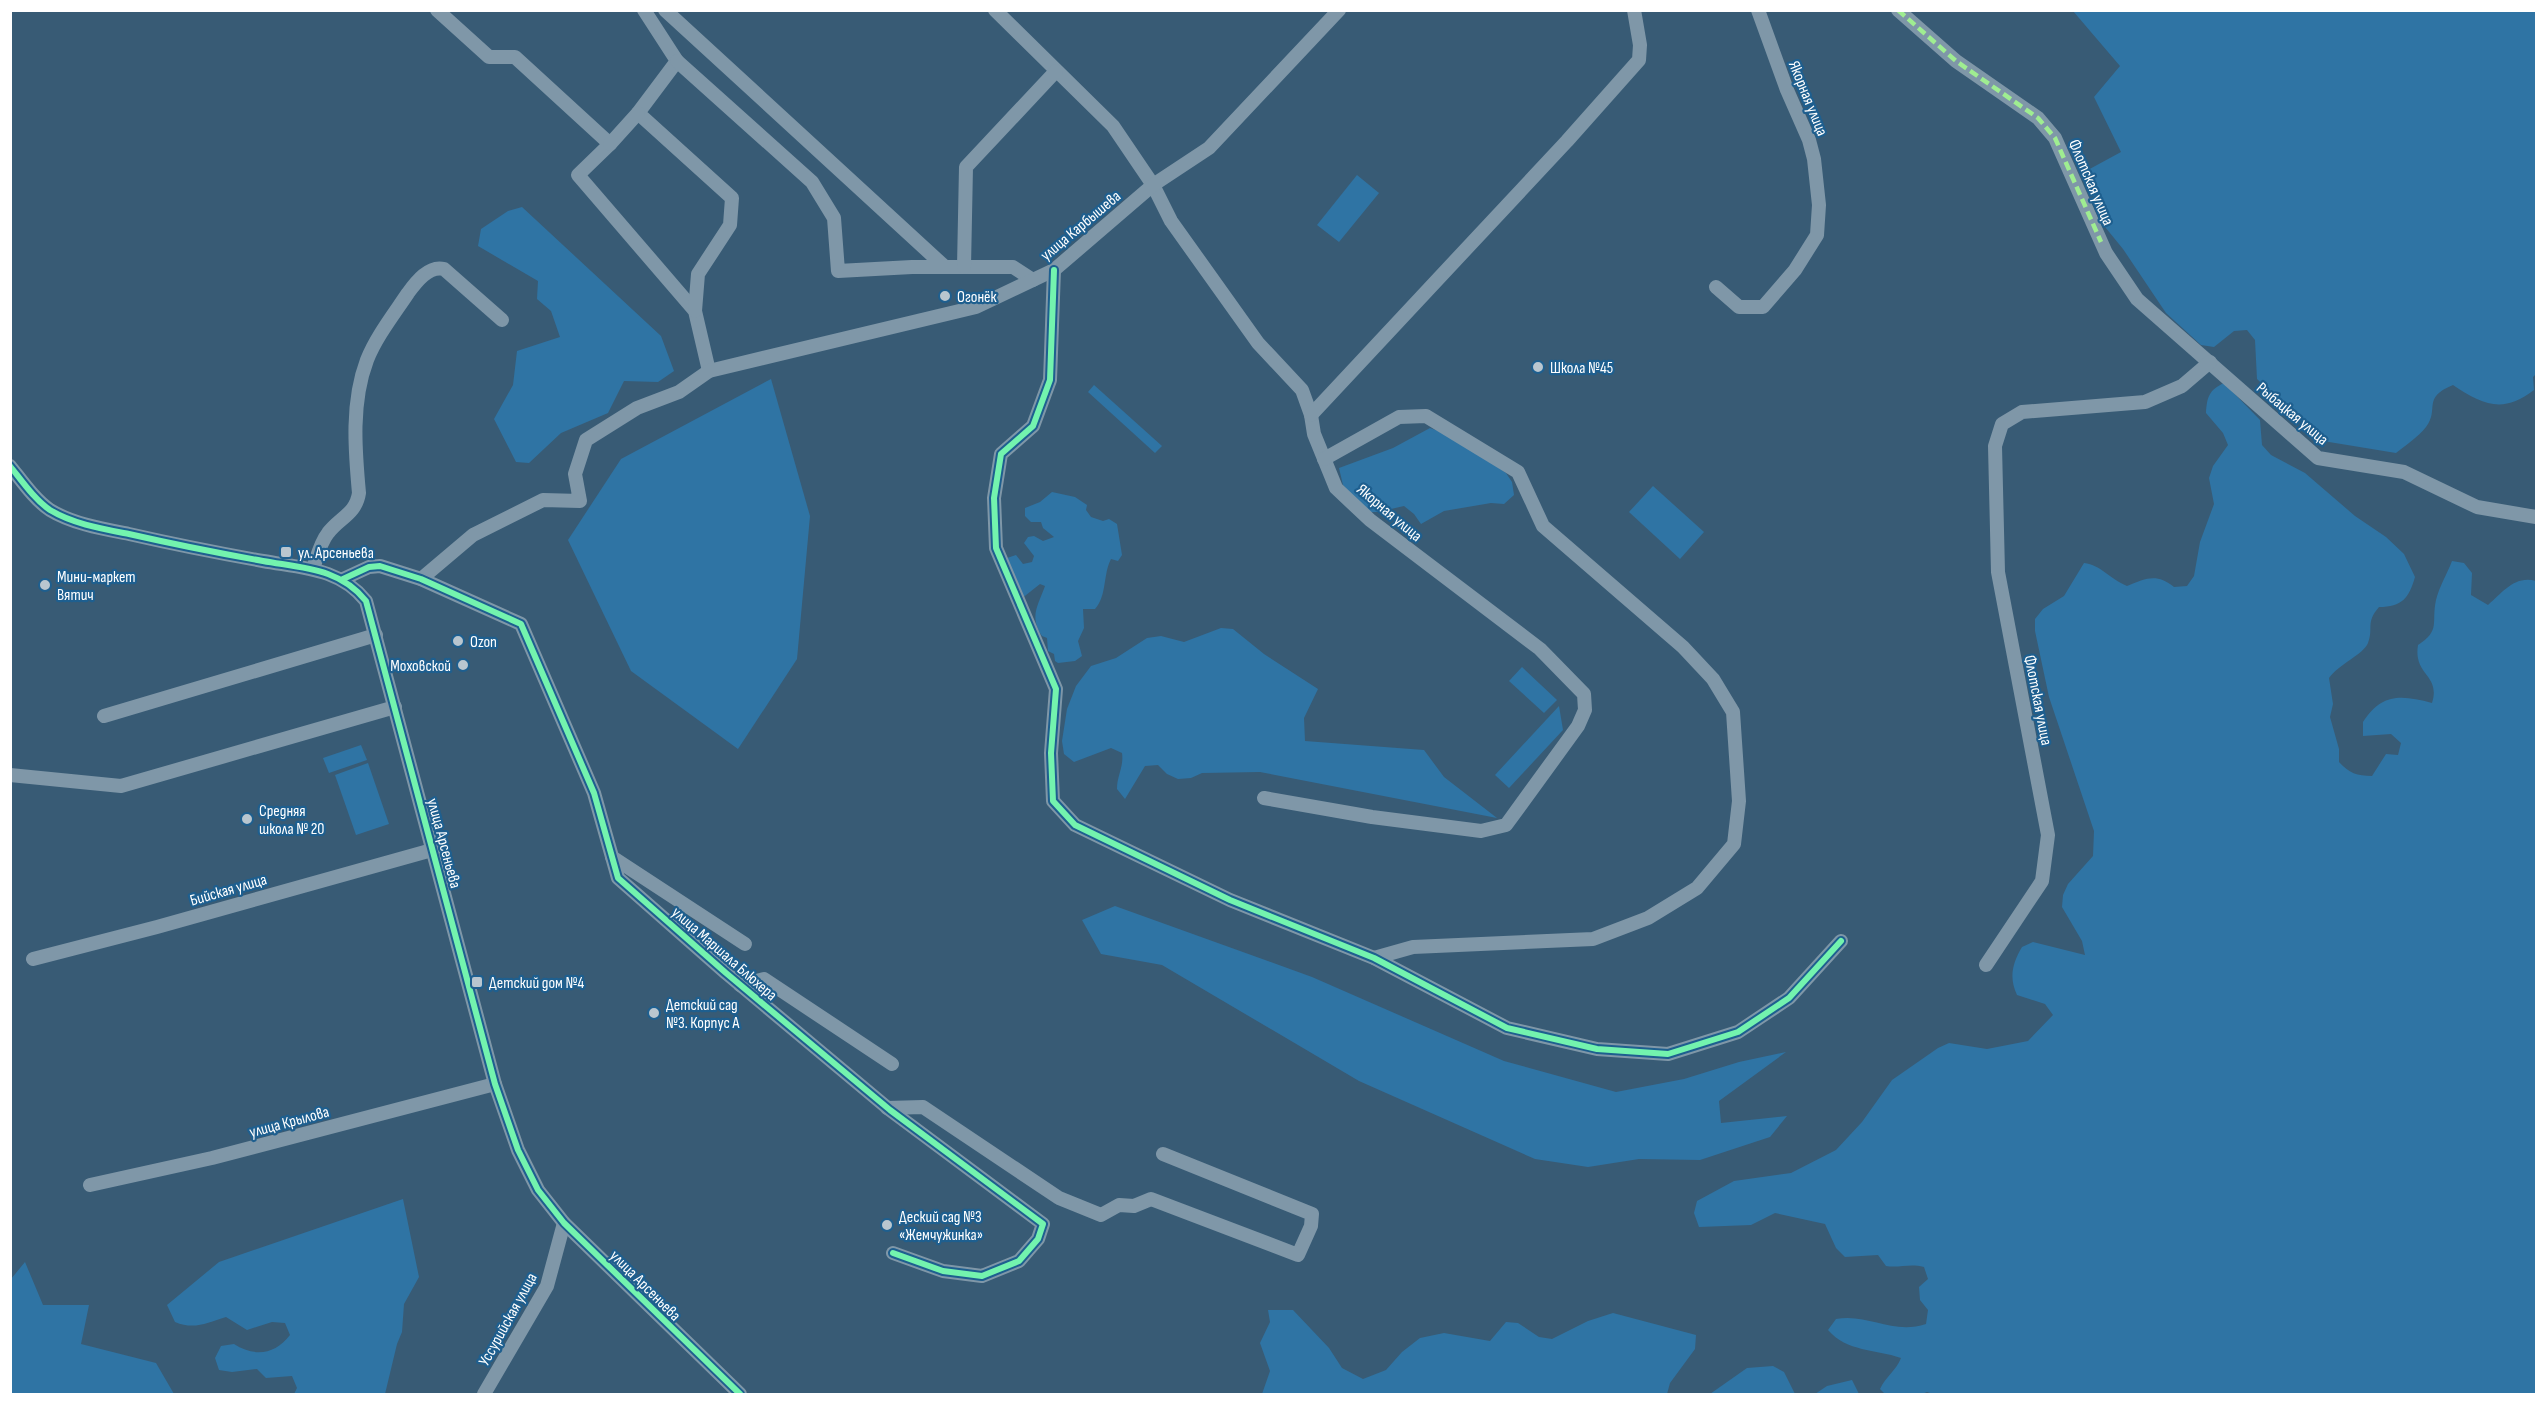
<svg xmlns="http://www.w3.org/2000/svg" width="2547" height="1405" viewBox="0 0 2547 1405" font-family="'Sofia Sans Condensed',sans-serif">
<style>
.green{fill:#2f74a4}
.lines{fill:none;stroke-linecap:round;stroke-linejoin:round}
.street{stroke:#7f97a8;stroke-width:14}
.quiet{stroke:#9fed91;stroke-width:4.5;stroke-dasharray:9 4.5;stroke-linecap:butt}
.cycleway-casing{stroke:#1e5f8f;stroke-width:10}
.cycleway{stroke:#73f3ae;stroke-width:6}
.poi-dot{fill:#b9c6cf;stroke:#1e5f8f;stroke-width:2}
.labels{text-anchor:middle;stroke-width:4.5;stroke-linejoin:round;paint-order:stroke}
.street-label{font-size:16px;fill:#fff;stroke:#1e5f8f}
.poi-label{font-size:16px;fill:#fff;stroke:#1e5f8f;text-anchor:start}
</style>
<rect width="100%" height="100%" fill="#385b75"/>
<g class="green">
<path d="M2073,11H2536V374L2533,377L2534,390C2503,414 2483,405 2453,385C2421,398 2440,409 2426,427C2418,437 2406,445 2396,453L2323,441L2257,379L2255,340L2247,330L2234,331L2214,347L2201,345L2166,313L2123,249L2101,222L2086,171L2121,152L2094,97L2120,66Z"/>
<path d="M1357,175L1379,193L1339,242L1317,225Z"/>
<path d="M522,207L661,336L674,371L658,382L624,381L608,413L561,433L529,463L516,462L494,419L513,385L517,351L560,337L551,311L537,299L538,281L478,246L481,229L508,211Z"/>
<path d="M771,379L810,516L797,659L738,749L631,671L568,540L621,459Z"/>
<path d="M2224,383L2260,420L2262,445L2271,455L2305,473L2355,516L2386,537L2404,554L2415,577C2409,598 2402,607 2379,607C2365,623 2374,628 2368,643C2364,654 2339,664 2329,678L2333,704L2330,717L2339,749V762C2349,773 2357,776 2372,776L2386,754L2398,755L2401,743L2391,734L2363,736V722C2382,693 2401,695 2432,703C2441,674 2413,676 2418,645C2441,630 2431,623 2436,600C2439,587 2447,574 2452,561L2464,563L2472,573L2471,595L2488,605C2503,592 2515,575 2536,581V1394H1933L1927,1392L1922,1394H1885L1880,1389C1886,1376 1896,1371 1901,1358C1875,1349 1847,1352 1828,1330L1836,1319C1868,1313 1892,1335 1926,1324L1928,1310L1920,1300L1919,1287L1928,1279L1924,1267C1910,1263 1900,1268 1886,1266L1878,1255L1845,1257L1836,1248L1825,1224L1775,1213L1751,1225L1699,1227L1694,1213L1697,1201L1734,1181L1791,1173L1836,1150L1862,1122L1892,1080L1938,1048L1949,1043L1987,1049L2028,1041L2053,1015L2045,1004L2017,995C2009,978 2012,964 2022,947L2033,942L2085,955L2082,941L2062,907L2063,895L2068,884L2093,856L2094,831L2049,697L2035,631V619L2043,609L2064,596L2084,563C2101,565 2110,579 2127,586C2146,578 2157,573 2174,587L2187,586L2194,576L2200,542L2214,504L2209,478L2213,466L2228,445L2223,433L2206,413C2207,397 2209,390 2224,383Z"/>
<path d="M1094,385L1162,446L1155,453L1088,392Z"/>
<path d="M1430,428L1456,437L1506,473L1512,482L1514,495L1504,504L1491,503L1444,511L1421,524L1414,514L1404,506L1378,512H1366L1343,485L1339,468L1393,448Z"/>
<path d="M1653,486L1704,532L1680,559L1629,512Z"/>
<path d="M1052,492L1075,497L1087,505L1086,510L1091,517L1103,521L1109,519L1117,524L1122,555L1118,561L1111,559C1103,574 1107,596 1095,609H1083L1084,628L1078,641L1082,656L1075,661L1058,663L1055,661L1054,654L1048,651L1047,638L1042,636C1029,616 1038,606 1045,586L1040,584L1021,599L1007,558L1016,555L1023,564L1032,562L1034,556L1024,543L1028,537L1034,536L1043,541L1054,537L1043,528L1041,522H1031L1025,516V508L1040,502Z"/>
<path d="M1221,628L1233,629L1264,654L1318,689L1304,718L1305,741L1424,750L1444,777L1497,818L1260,772L1202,773L1191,778L1178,779L1167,774L1158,765L1145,766L1125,799L1117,789C1117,775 1124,767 1122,753L1111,748L1074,762L1064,754L1062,741L1067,709L1076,686L1091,666L1116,658L1147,638L1161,636L1184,642Z"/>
<path d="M1522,667L1557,700L1544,713L1509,681Z"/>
<path d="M1559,706L1563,730L1509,788L1495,775Z"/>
<path d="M361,745L367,760L329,773L323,758Z"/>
<path d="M368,763L389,824L356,835L335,775Z"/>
<path d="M1115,906L1312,977L1504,1061L1616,1092L1684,1079L1739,1062L1786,1052L1719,1101L1721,1123L1787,1116L1770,1137L1700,1160L1639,1159L1588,1167L1535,1159L1359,1081L1162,965L1101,954L1082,920Z"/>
<path d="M403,1199L419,1277L404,1304L402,1332L397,1344L385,1394H294L297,1388L292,1376L266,1378L257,1369L232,1372L219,1370L215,1358L221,1346L234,1344C254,1357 275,1355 290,1335L285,1323L272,1322L247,1330L226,1317C207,1323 194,1330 175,1322L167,1305L219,1262Z"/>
<path d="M25,1262L43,1305H89L81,1344L156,1363L174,1394H11V1279Z"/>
<path d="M1268,1310H1293L1329,1348L1342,1368L1363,1379L1386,1370L1402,1352L1420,1338L1444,1333L1490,1341L1506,1322L1518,1323L1539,1337L1552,1339L1588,1321L1613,1313L1696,1335L1695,1349L1670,1383L1667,1394H1262L1270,1371L1260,1343L1270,1322Z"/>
<path d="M1773,1366L1784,1372L1795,1394H1710L1747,1368Z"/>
<path d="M1852,1380L1859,1394H1815L1827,1386Z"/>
</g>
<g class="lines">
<g class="street">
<path d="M437,10L489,57H515L610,144L578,175L695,311L709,371"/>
<path d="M644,10L677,61L638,113L732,198L730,225L698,274L695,311"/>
<path d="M665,10L945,267"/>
<path d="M995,10L1113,126L1153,185L1171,221L1258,343L1302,390L1311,415L1314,434L1336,488L1370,520L1540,649L1584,694L1585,710L1578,726L1506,825L1481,831L1372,817L1264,798"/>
<path d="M1898,10L1956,61L2038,118L2055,138L2106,253L2137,299L2318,458L2404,472L2477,507L2536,517"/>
<path d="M677,61L812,182L834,218L838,271L912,267H1013L1033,280"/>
<path d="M610,144L638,113"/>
<path d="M964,267L966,167L1056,71"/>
<path d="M1054,270L1050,380L1033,426L1001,454L994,498L996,548L1056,689L1051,753L1053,801L1075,825L1230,900L1374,958L1507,1028L1597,1049L1668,1054L1738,1032L1789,998L1841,941"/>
<path d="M1716,287L1739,307H1763L1795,270L1817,235L1819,205L1814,159L1809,140L1787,90L1758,10"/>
<path d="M1311,415L1567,141L1639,60L1640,45L1634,10"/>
<path d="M1324,459L1399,417L1426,416L1518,472L1543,526L1683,647L1713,679L1733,712L1739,801L1734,844L1697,888L1648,918L1593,939L1413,947L1374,958"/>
<path d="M10,466C22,481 35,500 50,510C73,524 103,529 129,534C173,544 218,553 263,561C302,568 340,568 366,601L495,1084L518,1150L538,1190L564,1223L740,1394"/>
<path d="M313,569C317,557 320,543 328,533C339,518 356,514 359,493C355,450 351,402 367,360C376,337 394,314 408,293C416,282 429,265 444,269L502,320"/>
<path d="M343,579L369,567L380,566L421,579L521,624L594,793L618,878L726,973L890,1110L1043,1224L1038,1239L1019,1261L982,1276L943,1271L893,1253"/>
<path d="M421,579L473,535L543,500L580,501L575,474L586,440L637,408L679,392L709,371L976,307L1054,270L1153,185L1209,148L1339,10"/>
<path d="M104,716L376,635"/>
<path d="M10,775L121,786L395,707"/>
<path d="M612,857L745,944"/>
<path d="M33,959L157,927L432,850"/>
<path d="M1986,965L2042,881L2048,835L1998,572L1995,446L2002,424L2022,412L2145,402L2182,386L2210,362"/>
<path d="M740,985L764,979L892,1064"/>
<path d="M887,1108L923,1107L1059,1198L1101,1215L1119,1205L1134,1206L1151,1199L1298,1255L1311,1226L1312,1214L1163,1154"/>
<path d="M90,1185L212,1158L495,1084"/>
<path d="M484,1394L547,1286L564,1223"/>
</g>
<path class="quiet" d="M1898,10L1956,61L2038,118L2055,138L2101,242"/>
<defs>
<g id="cycleway">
<path d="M1054,270L1050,380L1033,426L1001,454L994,498L996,548L1056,689L1051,753L1053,801L1075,825L1230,900L1374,958L1507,1028L1597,1049L1668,1054L1738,1032L1789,998L1841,941"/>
<path d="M10,466C22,481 35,500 50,510C73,524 103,529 129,534C173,544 218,553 263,561C302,568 340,568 366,601L495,1084L518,1150L538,1190L564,1223L740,1394"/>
<path d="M343,579L369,567L380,566L421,579L521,624L594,793L618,878L726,973L890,1110L1043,1224L1038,1239L1019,1261L982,1276L943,1271L893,1253"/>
</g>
</defs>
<use href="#cycleway" class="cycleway-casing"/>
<use href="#cycleway" class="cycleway"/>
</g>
<g class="poi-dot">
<circle cx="945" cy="296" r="6"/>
<circle cx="1538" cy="367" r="6"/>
<rect x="280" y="546" width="12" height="12" rx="3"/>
<circle cx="45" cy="585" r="6"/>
<circle cx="458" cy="641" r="6"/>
<circle cx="463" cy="665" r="6"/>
<circle cx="247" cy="819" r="6"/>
<rect x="471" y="976" width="12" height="12" rx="3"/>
<circle cx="654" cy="1013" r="6"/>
<circle cx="887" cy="1225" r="6"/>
</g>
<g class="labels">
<g class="street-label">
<text transform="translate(1809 98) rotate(68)" y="6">Якорная улица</text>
<text transform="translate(2092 182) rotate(67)" y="6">Флотская улица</text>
<text transform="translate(1080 225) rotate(-40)" y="6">улица Карбышева</text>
<text transform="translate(2293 413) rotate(40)" y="6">Рыбацкая улица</text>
<text transform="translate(1390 512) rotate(40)" y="6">Якорная улица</text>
<text transform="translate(2039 700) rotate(79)" y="6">Флотская улица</text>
<text transform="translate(445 843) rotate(75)" y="6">улица Арсеньева</text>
<text transform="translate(228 889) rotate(-16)" y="6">Бийская улица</text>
<text transform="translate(725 953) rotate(41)" y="6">улица Маршала Блюхера</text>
<text transform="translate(289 1121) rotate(-15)" y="6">улица Крылова</text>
<text transform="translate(646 1285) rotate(45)" y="6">улица Арсеньева</text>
<text transform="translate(507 1319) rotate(-61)" y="6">Уссурийская улица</text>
</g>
<g class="poi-label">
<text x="957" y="302">Огонёк</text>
<text x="1550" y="373">Школа №45</text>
<text x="298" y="558">ул. Арсеньева</text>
<text x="57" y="582">Мини-маркет<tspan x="57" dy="18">Вятич</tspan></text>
<text x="470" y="647">Ozon</text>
<text x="451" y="671" text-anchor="end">Моховской</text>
<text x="259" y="816">Средняя<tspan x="259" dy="18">школа № 20</tspan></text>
<text x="489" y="988">Детский дом №4</text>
<text x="666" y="1010">Детский сад<tspan x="666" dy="18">№3. Корпус А</tspan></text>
<text x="899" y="1222">Деский сад №3<tspan x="899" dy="18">«Жемчужинка»</tspan></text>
</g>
</g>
<rect width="2547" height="1405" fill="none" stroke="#ffffff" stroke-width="24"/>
</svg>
